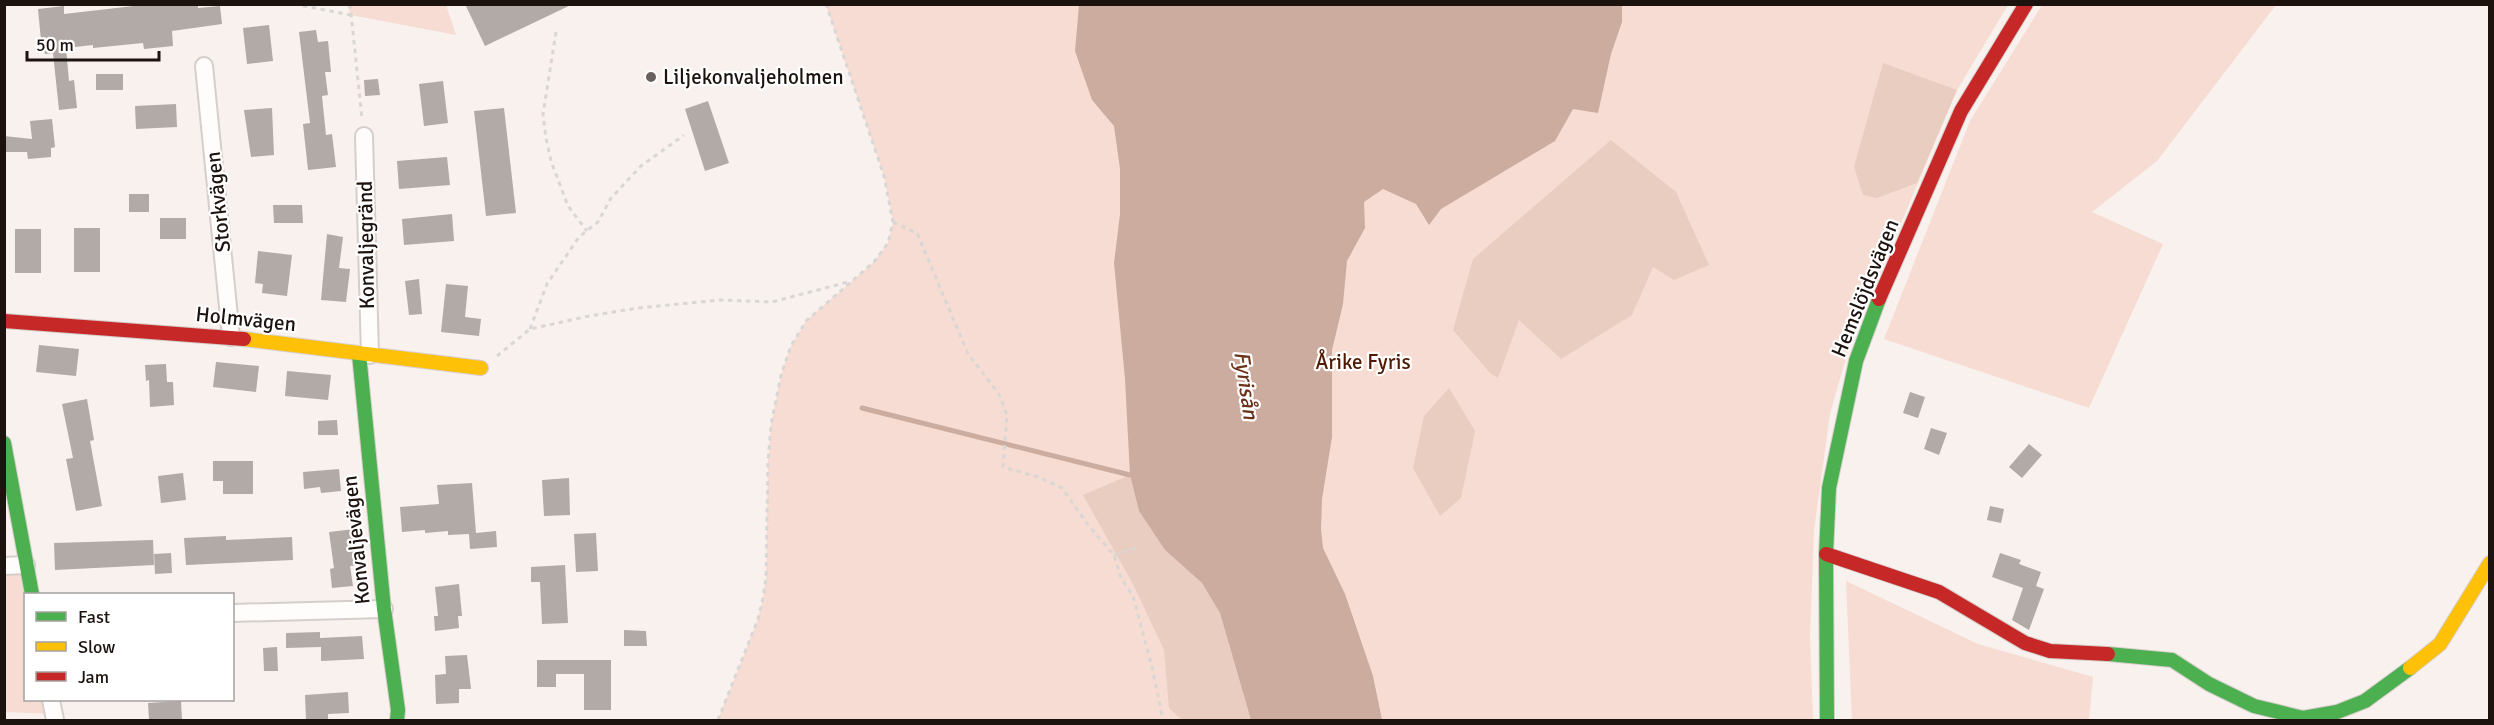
<svg xmlns="http://www.w3.org/2000/svg" width="2494" height="725" viewBox="0 0 2494 725" font-family="Signika,sans-serif">
<style>
.green{fill:#f6dcd2}
.forest{fill:#e9cdc1}
.water{fill:#ccac9f}
.lines{fill:none;stroke-linecap:round;stroke-linejoin:round}
.stream{stroke:#ccac9f;stroke-width:5}
.building{fill:#b1aaa6}
.street-casing{stroke:#d6ceca;stroke-width:20}
.fast-casing{stroke:#d6ceca;stroke-width:16}
.slow-casing{stroke:#d6ceca;stroke-width:16}
.jam-casing{stroke:#d6ceca;stroke-width:16}
.path{stroke:#d9d7d5;stroke-width:3;stroke-dasharray:4.5 4.5;stroke-linecap:butt}
.street{stroke:#fefdfc;stroke-width:16}
.fast{stroke:#4caf50;stroke-width:14}
.slow{stroke:#ffc107;stroke-width:14}
.jam{stroke:#c62828;stroke-width:14}
.poi-dot{fill:#69615d;stroke:#fff;stroke-width:2}
.labels{text-anchor:middle;stroke-width:4.5;stroke-linejoin:round;paint-order:stroke}
.poi-label{font-size:21px;fill:#1c130f;stroke:#fff;text-anchor:start}
.street-label{font-size:21px;fill:#1c130f;stroke:#fff}
.park-label{font-size:21px;fill:#501a00;stroke:#fff}
.water-label{font-size:22px;font-style:italic;fill:#6b331a;stroke:#fff}
</style>
<rect width="100%" height="100%" fill="#f8f1ee"/>
<g class="green">
<path d="M347,5H446L456,35L351,15Z"/>
<path d="M826,5H2008L1957,90L1849,347L1830,414L1814,530L1810,636L1813,720H718L758,619L763,598L766,578L768,462L771,425L781,375L791,346L806,321L874,262L888,243L893,222L884,176Z"/>
<path d="M2042,5H2276L2157,161L2092,212L2163,244L2089,408L1884,339L1970,121Z"/>
<path d="M26,565V700H51L54,714L5,712V566Z"/>
<path d="M1846,581L1978,644L2093,677L2089,720H1852Z"/>
</g>
<g class="forest">
<path d="M1883,63L1957,90L1917,183L1877,198L1863,195L1854,167Z"/>
<path d="M1611,140L1676,192L1709,265L1674,280L1653,267L1632,315L1561,359L1519,320L1498,378L1490,373L1453,330L1473,259Z"/>
<path d="M1449,388L1475,431L1461,498L1440,516L1413,468L1424,416Z"/>
<path d="M1130,475L1139,511L1165,550L1202,583L1220,613L1251,720H1182L1169,708L1164,650L1134,586L1083,495Z"/>
</g>
<path class="water" d="M1079,5H1622V22L1611,54L1598,113L1573,109L1555,141L1441,209L1429,225L1416,204L1383,189L1364,202L1365,228L1347,261L1343,304L1332,350V437L1322,499L1321,529L1323,548L1345,594L1373,676L1382,720H1251L1220,613L1202,583L1165,550L1139,511L1130,475L1125,379L1114,263L1120,214V169L1114,126L1092,100L1075,51Z"/>
<g class="lines">
<path class="stream" d="M862,408L1130,475"/>
</g>
<g class="building">
<path d="M151,4H198V8L220,6L222,24L172,31L173,46L144,49L143,43L93,48V45L66,48L69,81L74,80L77,108L59,110L53,53L45,54L44,51H42L38,9L64,6V14Z"/>
<path d="M465,4H573L485,46Z"/>
<path d="M269,25L273,61L247,64L243,28Z"/>
<path d="M316,30L318,42L328,41L331,72H325L328,95L322,96L326,135L332,134L336,167L308,170L303,124L310,123L299,32Z"/>
<rect x="96" y="74" width="27" height="16"/>
<path d="M378,79L380,95L365,96L364,80Z"/>
<path d="M443,81L448,123L424,126L419,84Z"/>
<path d="M708,101L729,163L705,171L685,109Z"/>
<path d="M176,104L177,127L136,129L135,106Z"/>
<path d="M272,108L274,155L251,157L244,110Z"/>
<path d="M504,108L516,213L486,216L474,111Z"/>
<path d="M52,119L55,147L51,148V157L28,159L27,152H4V136L32,139L30,121Z"/>
<path d="M447,157L450,185L399,189L397,161Z"/>
<rect x="129" y="194" width="20" height="18"/>
<path d="M273,205H302L303,223H274Z"/>
<path d="M452,214L454,241L404,245L402,219Z"/>
<rect x="160" y="218" width="26" height="21"/>
<rect x="74" y="228" width="26" height="44"/>
<rect x="15" y="229" width="26" height="44"/>
<path d="M327,234L343,237L339,268L350,269L346,302L321,300Z"/>
<path d="M258,251L292,255L287,296L262,293L263,284L255,283Z"/>
<path d="M419,279L422,314L409,315L405,281Z"/>
<path d="M446,284L468,286L465,317L481,319L479,336L441,332Z"/>
<path d="M39,345L79,349L76,376L36,372Z"/>
<path d="M216,362L259,366L256,392L213,387Z"/>
<path d="M166,364L167,382H173L174,405L150,407L149,380L146,381L145,365Z"/>
<path d="M287,371L331,375L328,400L285,396Z"/>
<path d="M1910,392L1925,397L1918,418L1903,413Z"/>
<path d="M87,399L94,440L90,441L102,506L76,511L66,459L73,458L62,404Z"/>
<path d="M337,420L338,435H318V421Z"/>
<path d="M1931,428L1947,433L1939,455L1924,449Z"/>
<path d="M2029,444L2042,455L2022,478L2009,467Z"/>
<path d="M213,461H253V494H223V481H213Z"/>
<path d="M339,469L341,491L321,493L320,487L304,489L303,472Z"/>
<path d="M183,473L186,500L161,503L158,476Z"/>
<path d="M569,478L570,515L544,516L542,480Z"/>
<path d="M472,483L476,533L496,531L497,547L470,549L469,534L448,535V531L425,533V530L402,532L400,507L439,504L437,485Z"/>
<path d="M1990,506L2004,509L2001,523L1987,520Z"/>
<path d="M355,529L359,565L350,566L353,586L332,588L330,569L334,568L329,532Z"/>
<path d="M596,533L598,571L576,572L574,534Z"/>
<path d="M226,536V540L292,537L293,560L186,565L184,538Z"/>
<path d="M153,540L154,565L55,570L54,543Z"/>
<path d="M171,553L172,573L155,574L154,554Z"/>
<path d="M2000,553L2021,560L2019,564L2041,572L2036,586L2044,589L2029,630L2012,620L2023,588L1992,577Z"/>
<path d="M565,565L568,623L542,624L540,582H531V567Z"/>
<path d="M459,584L462,616H458L459,628L435,631L434,616H438L435,587Z"/>
<path d="M624,630L646,631L647,646H624Z"/>
<path d="M320,632V638L362,636L364,659L321,661V647L286,648V633Z"/>
<path d="M277,647L278,671H264L263,648Z"/>
<path d="M467,655L471,689H459V703L436,704L435,675L446,674L445,656Z"/>
<path d="M537,660H611V710H584V674H556V687H537Z"/>
<path d="M348,692L349,713L328,714V720H306L305,695Z"/>
<path d="M181,701L182,720H149L148,703Z"/>
</g>
<g class="lines">
<defs>
<g id="street">
<path d="M204,66L231,337"/>
<path d="M364,136L370,355"/>
<path d="M4,566L26,565"/>
<path d="M232,613L384,609"/>
<path d="M51,700L55,720"/>
</g>
<g id="fast">
<path d="M359,354L384,609L398,710L397,720"/>
<path d="M4,443L32,594"/>
<path d="M2108,654L2172,660L2209,684L2254,706L2303,718L2337,712L2365,701L2410,668"/>
<path d="M1827,720L1826,554L1829,488L1856,361L1879,299"/>
</g>
<g id="slow">
<path d="M244,339L481,368"/>
<path d="M2410,668L2440,644L2490,563"/>
</g>
<g id="jam">
<path d="M1879,299L1961,111L2026,4"/>
<path d="M4,321L244,339"/>
<path d="M1826,554L1939,592L2025,643L2050,651L2108,654"/>
</g>
</defs>
<use href="#street" class="street-casing"/>
<use href="#fast" class="fast-casing"/>
<use href="#slow" class="slow-casing"/>
<use href="#jam" class="jam-casing"/>
<g class="path">
<path d="M294,4L351,15"/>
<path d="M350,4L362,119"/>
<path d="M556,32L543,114L546,138L551,161L568,206L587,231"/>
<path d="M893,222L917,233L968,354L999,394L1007,415L1003,467L1038,477L1062,488L1088,525L1114,555L1121,578L1133,596L1152,667L1163,720"/>
<path d="M530,329L547,284L579,237L598,222L611,198L641,166L684,135"/>
<path d="M497,356L530,329L589,316L638,308L720,300L772,302L848,282"/>
<path d="M1114,555L1136,548"/>
<path d="M718,720L758,619L763,598L766,578L768,462L771,425L781,375L791,346L806,321L874,262L888,243L893,222L884,176L826,4"/>
</g>
<use href="#street" class="street"/>
<use href="#fast" class="fast"/>
<use href="#slow" class="slow"/>
<use href="#jam" class="jam"/>
</g>
<circle class="poi-dot" cx="651" cy="77" r="6"/>
<g class="labels">
<g class="poi-label">
<text x="663" y="84">Liljekonvaljeholmen</text>
</g>
<g class="street-label">
<text transform="translate(218 202) rotate(-96)" y="7">Storkvägen</text>
<text transform="translate(366 245) rotate(-91)" y="7">Konvaljegränd</text>
<text transform="translate(1865 288) rotate(-68)" y="7">Hemslöjdsvägen</text>
<text transform="translate(246 319) rotate(6)" y="7">Holmvägen</text>
<text transform="translate(356 540) rotate(-96)" y="7">Konvaljevägen</text>
</g>
<g class="park-label">
<text x="1363" y="369">Årike Fyris</text>
</g>
<g class="water-label">
<text transform="translate(1247 385) rotate(82)" y="8">Fyrisån</text>
</g>
</g>
<rect width="2494" height="725" fill="none" stroke="#1c130f" stroke-width="12"/>
<rect x="24" y="593" width="210" height="108" fill="#ffffff" stroke="#a4a19f" stroke-width="1.5"/>
<rect x="36" y="612" width="30" height="9" fill="#4caf50" stroke="#a4a19f" stroke-width="1.5"/>
<text x="78" y="623" font-size="18" fill="#1c130f">Fast</text>
<rect x="36" y="642" width="30" height="9" fill="#ffc107" stroke="#a4a19f" stroke-width="1.5"/>
<text x="78" y="653" font-size="18" fill="#1c130f">Slow</text>
<rect x="36" y="672" width="30" height="9" fill="#c62828" stroke="#a4a19f" stroke-width="1.5"/>
<text x="78" y="683" font-size="18" fill="#1c130f">Jam</text>
<path d="M27 51v9h132v-9" fill="none" stroke="#1c130f" stroke-width="3"/>
<text x="36" y="51" font-size="18" fill="#1c130f" stroke="#ffffff" stroke-width="4.5" paint-order="stroke">50 m</text>
</svg>
